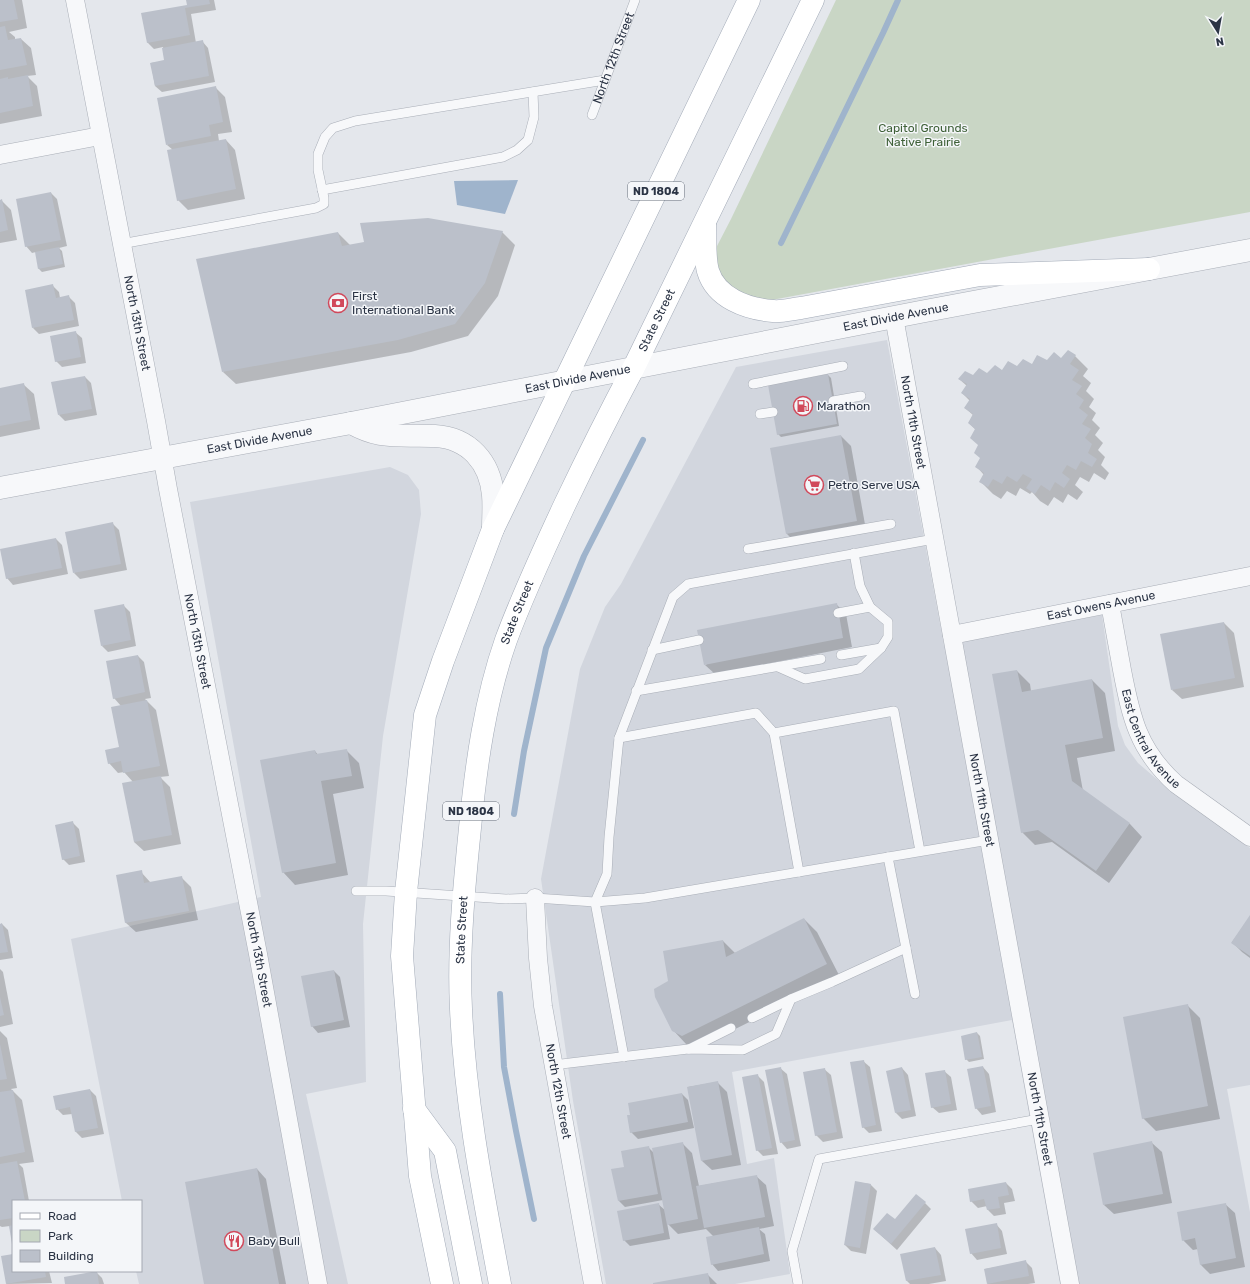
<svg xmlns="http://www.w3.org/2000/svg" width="1250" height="1284" viewBox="0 0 1250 1284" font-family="Rubik,sans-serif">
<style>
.built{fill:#d2d6de}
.green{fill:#c9d6c5}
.water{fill:#9fb4cc}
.shadow{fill:#0003}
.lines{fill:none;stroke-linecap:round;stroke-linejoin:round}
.stream{stroke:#9fb4cc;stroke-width:6}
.building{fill:#bbc0ca}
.service-casing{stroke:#a9aeb7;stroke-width:10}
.minor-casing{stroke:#a9aeb7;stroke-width:19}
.tertiary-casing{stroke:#a9aeb7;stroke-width:23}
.primary-casing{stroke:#a3abb8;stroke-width:23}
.service{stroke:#f7f8fa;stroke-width:9}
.minor{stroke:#f7f8fa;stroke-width:18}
.tertiary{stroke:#f7f8fa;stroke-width:22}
.primary{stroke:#fff;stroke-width:22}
.labels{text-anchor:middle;stroke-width:3;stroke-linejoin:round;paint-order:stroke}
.shield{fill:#f4f6f9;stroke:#676e7b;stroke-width:1}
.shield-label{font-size:11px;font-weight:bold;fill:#2b3445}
.street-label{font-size:12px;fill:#2b3445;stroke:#f4f6f9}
.park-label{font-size:12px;fill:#3f6138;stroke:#f4f6f9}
.poi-label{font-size:12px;fill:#2b3445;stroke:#f4f6f9;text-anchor:start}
</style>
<rect width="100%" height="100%" fill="#e4e7ec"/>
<g class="built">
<path d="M887,340L944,645L1102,615L1118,726L1125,745L1138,763L1166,787L1250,848V1085L1227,1089L1250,1212V1284H1060L1012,1020L732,1072L747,1164L774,1158L790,1274L735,1284H606L573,1101L541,879L580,669L605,607L621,584L736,367Z"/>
<path d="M390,467L408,475L419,490L421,514L383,736L363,924L366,1082L306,1094L348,1284H139L136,1271H141V1201H122L71,939L261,897L190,502Z"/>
</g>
<path class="green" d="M836,0H1250V212L760,302L719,282L716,248L731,219Z"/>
<path class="water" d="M518,180L505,214L457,205L454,181Z"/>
<g class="shadow">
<path d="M0,0H22L27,28L9,32L15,37V40L21,39L31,48L36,75L27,76L37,86L42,116L0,124Z"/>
<path d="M187,0H214L216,10L191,14L196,43L202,41L208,48L215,82L162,92L155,86L151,63L165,61L163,47L154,49L148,43L142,14L188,6Z"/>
<path d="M215,87L225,97L232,132L218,134L219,141L226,140L235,150L245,199L188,210L178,200L173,150L167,145Z"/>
<path d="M51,193L57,199L67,246L59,248L62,251L65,267L42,272L39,269L36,252L32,253L26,246Z"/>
<path d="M1,200L11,210L17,240L0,243V201Z"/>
<path d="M502,232L515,245L498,296L468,336L411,352L236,384L223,372L338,233L351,246Z"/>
<path d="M53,286L59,292L60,298L69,297L75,303L79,326L39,334L33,328Z"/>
<path d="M75,332L82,338L86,363L62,367L56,361Z"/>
<path d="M1068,351L1075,356L1088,369L1083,376L1091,383L1086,391L1094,399L1089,407L1096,413L1092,420L1100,428L1095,435L1103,443L1098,450L1105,457L1101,465L1109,473L1105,480L1094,473L1089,482L1080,477L1075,485L1083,492L1077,500L1068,494L1063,503L1054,497L1048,506L1040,501L1032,492L1030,494L1020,488L1016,496L1007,491L1001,499L993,494L980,481L984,475L977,467L981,459L976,430L969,423L973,415L965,408L970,401L962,393L967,386L959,379L1003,371L1047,361L1061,359Z"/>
<path d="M828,375L831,378L839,426L781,437L778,434Z"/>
<path d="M85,377L91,383L97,415L65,421L59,415Z"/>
<path d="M24,385L34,394L40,429L0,437V389Z"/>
<path d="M841,436L851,446L866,530L797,544L787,534L771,449Z"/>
<path d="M113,524L119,530L127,570L80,579L74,573Z"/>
<path d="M56,539L62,545L68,574L13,585L7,578Z"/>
<path d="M836,604L846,614L852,647L715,674L705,665Z"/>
<path d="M123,605L130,612L136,646L108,652L102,646Z"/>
<path d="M1224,623L1234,633L1244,687L1182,699L1172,690Z"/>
<path d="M138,656L144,662L151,698L145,699L156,710L169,776L160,777L170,787L181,844L144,851L134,842L133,782L124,772L118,773L109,763L120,748L121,706L114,698Z"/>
<path d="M1017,671L1030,684L1031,691L1092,680L1105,693L1115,751L1077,758L1083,791L1130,824L1142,837L1109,883L1052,842L1035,845L1022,832Z"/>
<path d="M346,750L359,763L364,788L333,794L348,875L295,885L283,872L315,751L318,755Z"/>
<path d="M72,822L79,829L85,862L69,865L63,859Z"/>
<path d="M141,872L151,883L181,877L191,887L198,920L136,932L126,923L117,876Z"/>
<path d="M1250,917V958L1242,952L1232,942Z"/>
<path d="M804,919L817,932L840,977L695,1049L686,1044L673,1030L723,941L735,953Z"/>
<path d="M2,924L8,930L13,958L0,960V925Z"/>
<path d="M0,969L3,972L13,1024L0,1027Z"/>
<path d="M334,971L340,977L350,1027L318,1033L312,1026Z"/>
<path d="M1187,1005L1200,1018L1220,1119L1156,1131L1143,1118Z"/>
<path d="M0,1031L7,1038L17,1088L11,1089L22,1100L34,1162L19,1164L23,1168L29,1201H13V1242L10,1226L2,1227L0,1226Z"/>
<path d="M977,1033L980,1036L984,1059L969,1062L966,1059Z"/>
<path d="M863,1061L870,1067L882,1131L869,1133L863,1127Z"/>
<path d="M983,1067L989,1074L996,1112L982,1115L976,1108Z"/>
<path d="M780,1068L787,1074L801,1146L787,1149L781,1142Z"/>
<path d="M902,1068L908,1075L916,1116L902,1119L896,1113Z"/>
<path d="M824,1069L831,1075L843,1138L823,1142L816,1135Z"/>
<path d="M944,1071L951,1077L957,1110L939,1113L932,1107Z"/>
<path d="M757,1075L764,1082L778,1154L763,1156L757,1150Z"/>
<path d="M717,1082L727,1092L741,1165L712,1170L702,1161L688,1087Z"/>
<path d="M90,1090L96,1096L104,1134L82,1138L76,1132L72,1114L63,1115L57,1109Z"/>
<path d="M682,1094L688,1100L694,1128L638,1139L631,1132Z"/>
<path d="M1152,1143L1162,1152L1172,1203L1114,1214L1104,1205Z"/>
<path d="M683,1144L692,1153L699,1186L756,1176L766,1185L774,1226L759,1229L765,1234L770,1261L718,1271L712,1264L714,1237L706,1229L678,1234L667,1223L670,1239L630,1246L624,1240L658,1204L666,1211L663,1200L625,1207L619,1201L625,1167L648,1147L654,1153Z"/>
<path d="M257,1169L266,1179L286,1284H205Z"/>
<path d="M856,1182L870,1184L877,1191L866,1254L851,1251L845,1245Z"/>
<path d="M1006,1183L1012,1189L1015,1201L1004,1203L1006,1214L994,1216L988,1210L987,1206L978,1208L971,1201Z"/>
<path d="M925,1203L931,1209L897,1250L874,1229L895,1221Z"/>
<path d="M1225,1204L1235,1213L1245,1267L1210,1274L1201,1265L1198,1249L1193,1250L1183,1240Z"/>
<path d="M996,1224L1002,1231L1007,1254L977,1260L971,1253Z"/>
<path d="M935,1248L941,1255L946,1281L929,1284H910L907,1281L901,1255Z"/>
<path d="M13,1255V1271H49L52,1283L7,1284L2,1257Z"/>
<path d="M1026,1262L1032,1268L1035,1283L1028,1284H988L985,1269Z"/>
<path d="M96,1272L102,1278L104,1284H66Z"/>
<path d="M707,1274L717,1284H654Z"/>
</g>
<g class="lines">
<g class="stream">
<path d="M781,243L883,33L898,0"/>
<path d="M514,814L524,751L546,648L584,556L643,440"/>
<path d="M500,994L504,1067L516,1131L534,1219"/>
</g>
</g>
<g class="building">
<path d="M0,0H14L18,19L0,22Z"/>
<path d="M186,0H209L210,4L185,8L190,35L147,43L141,13L187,5Z"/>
<path d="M5,26L8,40L21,38L27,65L0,70V27Z"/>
<path d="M203,40L209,76L155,86L150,63L164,60L162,48Z"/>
<path d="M28,75L33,106L0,113V79L8,77V79Z"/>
<path d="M216,86L223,122L209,125L211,136L166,145L157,98Z"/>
<path d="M226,139L236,189L177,201L167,150Z"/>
<path d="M51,192L61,240L25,247L16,199Z"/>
<path d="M2,199L8,230L0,232V200Z"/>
<path d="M428,218L503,231L485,283L455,324L398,340L222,372L196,259L338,232L342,246L364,242L360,223Z"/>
<path d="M59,247L63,264L38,269L35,252Z"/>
<path d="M53,284L56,298L69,295L74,320L32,328L25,290Z"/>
<path d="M76,331L81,357L55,362L50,336Z"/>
<path d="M1068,350L1076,355L1070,364L1079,370L1072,380L1082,386L1076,394L1084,400L1079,408L1088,415L1082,424L1091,429L1085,438L1092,444L1088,453L1097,459L1092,467L1081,461L1076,470L1067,465L1062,473L1070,479L1064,488L1055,482L1050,491L1041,485L1035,494L1026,488L1032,479L1023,474L1017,482L1007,476L1002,484L993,479L988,487L979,482L984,473L975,467L980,458L974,453L978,445L970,438L975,429L968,423L973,414L964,408L970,399L961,393L967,384L958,379L965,371L973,375L979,368L987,373L995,365L1002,370L1008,361L1017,366L1023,359L1032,364L1037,355L1047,360L1054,352L1061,358Z"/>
<path d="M828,374L837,424L777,435L768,385Z"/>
<path d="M85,376L92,409L58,415L51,382Z"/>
<path d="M24,383L31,420L0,426V388Z"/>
<path d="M841,435L857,521L786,534L770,448Z"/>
<path d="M113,522L121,564L73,573L65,532Z"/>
<path d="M56,538L62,568L6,579L0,549Z"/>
<path d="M837,603L843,638L704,665L697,630Z"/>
<path d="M124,604L131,640L101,646L94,610Z"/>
<path d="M1224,622L1235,678L1171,690L1160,634Z"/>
<path d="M138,655L145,692L113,699L106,661Z"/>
<path d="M1017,670L1022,692L1092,679L1103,738L1065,745L1072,781L1130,823L1096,871L1038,830L1021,833L992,674Z"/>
<path d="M147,700L160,766L123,773L121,761L108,764L105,750L119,747L111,707Z"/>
<path d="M347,749L352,776L321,781L336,863L282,873L260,760L315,750L316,754Z"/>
<path d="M161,776L172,835L134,842L122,783Z"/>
<path d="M73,821L80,856L62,860L55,825Z"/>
<path d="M142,870L144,883L182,876L189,911L125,923L116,875Z"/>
<path d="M1250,915V956L1231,943Z"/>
<path d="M804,918L827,964L682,1036L672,1031L655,997L654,989L668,981L663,951L723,940L726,957Z"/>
<path d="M2,923L8,952L0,953V924Z"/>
<path d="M334,970L344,1020L311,1027L301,976Z"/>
<path d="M0,997L4,1015L0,1016Z"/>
<path d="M1188,1004L1208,1106L1142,1119L1123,1017Z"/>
<path d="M977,1032L982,1057L965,1060L961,1036Z"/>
<path d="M0,1044L7,1079L0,1080Z"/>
<path d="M864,1060L876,1125L862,1128L850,1062Z"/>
<path d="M983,1066L991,1106L975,1109L967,1069Z"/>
<path d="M781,1067L795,1140L780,1143L765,1070Z"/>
<path d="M902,1067L911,1110L895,1113L886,1071Z"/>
<path d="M825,1068L837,1132L815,1136L803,1072Z"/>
<path d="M945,1070L951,1104L931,1108L925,1073Z"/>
<path d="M758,1074L772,1148L756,1151L742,1077Z"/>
<path d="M718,1081L732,1155L701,1161L687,1087Z"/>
<path d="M90,1089L98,1128L75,1132L70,1107L56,1110L53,1096Z"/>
<path d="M13,1090L25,1152L0,1157V1092Z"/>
<path d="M682,1093L688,1122L630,1133L627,1115H630L628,1103Z"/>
<path d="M1152,1141L1163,1194L1103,1205L1093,1153Z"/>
<path d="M683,1142L698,1219L667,1225L652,1148Z"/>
<path d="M649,1146L658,1194L618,1201L611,1169L624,1167L621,1151Z"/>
<path d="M17,1161L25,1201H13V1218L0,1220V1164Z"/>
<path d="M257,1168L279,1284H204L185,1182Z"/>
<path d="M757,1175L765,1217L704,1228L696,1186Z"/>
<path d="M855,1181L871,1184L860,1248L844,1245Z"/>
<path d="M1006,1182L1009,1195L998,1197L1000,1208L987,1210L984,1199L970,1202L968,1189Z"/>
<path d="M916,1194L926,1202L891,1244L873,1229L887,1213L895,1219Z"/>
<path d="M659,1203L664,1233L623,1241L617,1211Z"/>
<path d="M1226,1203L1236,1258L1200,1265L1195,1238L1182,1241L1177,1212Z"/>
<path d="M997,1223L1001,1248L970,1254L965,1229Z"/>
<path d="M13,1225V1244H12L9,1226Z"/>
<path d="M759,1227L764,1254L711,1265L706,1237Z"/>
<path d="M935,1247L941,1275L906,1281L900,1254Z"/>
<path d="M13,1254V1271H45L46,1277L6,1284L1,1256Z"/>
<path d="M1026,1260L1029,1276L987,1284L984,1269Z"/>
<path d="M97,1271L99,1284H65L64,1277Z"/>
<path d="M708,1273L710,1284H653V1283Z"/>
</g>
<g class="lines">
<defs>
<g id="service">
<path id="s1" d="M592,115L635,0"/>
<path d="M322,190L503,157L517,150L528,140L534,117L533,92"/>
<path d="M121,244L316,208L324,204V198L318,170V154L325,137L333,128L355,121L605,80"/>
<path d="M753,384L843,366"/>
<path d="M833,401L861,396"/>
<path d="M760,414L773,412"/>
<path d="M748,549L891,524"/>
<path d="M854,553L860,586L870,607"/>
<path d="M652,650L699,640"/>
<path d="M841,655L881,648"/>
<path d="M778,667L805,679L859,669L881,648L888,637V622L870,607L838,613"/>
<path d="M636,691L821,659"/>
<path d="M619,738L756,713L774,733"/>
<path d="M888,857L915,994"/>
<path d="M799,872L774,733L894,711L920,851"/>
<path d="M356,891H386L506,899L535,898L595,902L645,898L989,840"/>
<path d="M752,1018L791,999"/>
<path d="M689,1049L731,1028"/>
<path d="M624,1057L595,902L607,874L609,837L619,738L673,597L688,584L934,539"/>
<path d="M553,1065L688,1049L743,1050L776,1034L791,999L832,982L906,948"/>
<path d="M798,1284L792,1251L819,1159L1039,1119"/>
</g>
<g id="minor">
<path id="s2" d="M75,0L156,421L168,489L258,954L318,1284"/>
<path d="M0,155L100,136"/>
<path id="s3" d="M894,317L1070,1284"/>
<path id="s4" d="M1110,604C1114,626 1118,648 1122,670C1131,717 1138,750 1176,784L1250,837"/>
<path id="s5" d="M952,635L1250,576"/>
<path id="s6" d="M535,898L538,958L543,1006L593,1284"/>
</g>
<g id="tertiary">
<path d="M351,423C360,428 369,432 380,434C398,437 416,435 435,436C469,438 490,462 493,495C494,506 493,518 493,529"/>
<path id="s7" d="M0,488L351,423L920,312L1250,250"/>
</g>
<g id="primary">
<path d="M705,224C706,239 704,257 708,271C716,298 747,309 773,311C782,312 792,309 801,308L980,275L1149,269"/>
<path d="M414,1109L445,1151L471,1284"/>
<path d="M442,1284L420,1176L402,956L406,892L425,715L443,661L493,529L749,0"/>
<path id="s8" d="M500,1284C483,1193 465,1102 461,1009C458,950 464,887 470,828C476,765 485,700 506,640C523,594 544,549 565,504C587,458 610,412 634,367L813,0"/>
</g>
</defs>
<use href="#service" class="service-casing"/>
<use href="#minor" class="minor-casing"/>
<use href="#tertiary" class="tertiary-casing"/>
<use href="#primary" class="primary-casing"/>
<use href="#service" class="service"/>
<use href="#minor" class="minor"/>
<use href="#tertiary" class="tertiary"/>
<use href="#primary" class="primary"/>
</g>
<defs>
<symbol id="bank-ring" viewBox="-11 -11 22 22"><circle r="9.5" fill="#f4f6f9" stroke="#d1495b" stroke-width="1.5"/><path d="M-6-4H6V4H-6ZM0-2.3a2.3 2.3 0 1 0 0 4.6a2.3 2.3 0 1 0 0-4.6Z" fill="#d1495b"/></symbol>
<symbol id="fuel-ring" viewBox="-11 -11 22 22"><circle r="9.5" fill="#f4f6f9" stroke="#d1495b" stroke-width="1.5"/><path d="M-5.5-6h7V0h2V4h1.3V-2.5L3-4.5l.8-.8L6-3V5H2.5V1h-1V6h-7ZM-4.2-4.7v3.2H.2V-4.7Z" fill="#d1495b"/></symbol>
<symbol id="supermarket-ring" viewBox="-11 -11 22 22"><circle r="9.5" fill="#f4f6f9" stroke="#d1495b" stroke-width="1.5"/><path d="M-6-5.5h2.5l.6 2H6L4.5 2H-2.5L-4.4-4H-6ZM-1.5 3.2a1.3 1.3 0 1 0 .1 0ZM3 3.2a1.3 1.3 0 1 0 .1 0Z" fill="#d1495b"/></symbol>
<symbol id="restaurant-ring" viewBox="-11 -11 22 22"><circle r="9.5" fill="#f4f6f9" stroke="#d1495b" stroke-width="1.5"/><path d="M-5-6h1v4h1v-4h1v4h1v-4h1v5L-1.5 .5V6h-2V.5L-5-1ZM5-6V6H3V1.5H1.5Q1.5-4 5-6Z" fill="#d1495b"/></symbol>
</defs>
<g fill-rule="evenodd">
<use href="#bank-ring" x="327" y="292" width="22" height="22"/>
<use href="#fuel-ring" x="792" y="395" width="22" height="22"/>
<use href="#supermarket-ring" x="803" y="474" width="22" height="22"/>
<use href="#restaurant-ring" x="223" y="1230" width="22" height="22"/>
</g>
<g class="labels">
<g class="shield">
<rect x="628" y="182" width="56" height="18" rx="3"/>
<rect x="443" y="802" width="56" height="18" rx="3"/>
</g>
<g class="shield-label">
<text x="656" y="195">ND 1804</text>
<text x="471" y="815">ND 1804</text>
</g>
<g class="street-label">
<text dy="4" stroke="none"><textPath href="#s1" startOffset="61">North 12th Street</textPath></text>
<text dy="4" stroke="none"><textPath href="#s7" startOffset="912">East Divide Avenue</textPath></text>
<text dy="4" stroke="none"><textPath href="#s8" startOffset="1005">State Street</textPath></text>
<text dy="4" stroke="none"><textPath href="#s2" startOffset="329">North 13th Street</textPath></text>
<text dy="4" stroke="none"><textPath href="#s7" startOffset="588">East Divide Avenue</textPath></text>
<text dy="4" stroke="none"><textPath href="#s3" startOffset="107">North 11th Street</textPath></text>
<text dy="4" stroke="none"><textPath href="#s7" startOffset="264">East Divide Avenue</textPath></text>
<text dy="4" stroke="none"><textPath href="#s5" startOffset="152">East Owens Avenue</textPath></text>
<text dy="4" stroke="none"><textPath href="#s8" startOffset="681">State Street</textPath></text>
<text dy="4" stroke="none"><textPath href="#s2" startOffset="653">North 13th Street</textPath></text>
<text dy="4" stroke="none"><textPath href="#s4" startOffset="143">East Central Avenue</textPath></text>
<text dy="4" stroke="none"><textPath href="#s3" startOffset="491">North 11th Street</textPath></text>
<text dy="4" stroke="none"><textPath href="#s8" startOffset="357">State Street</textPath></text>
<text dy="4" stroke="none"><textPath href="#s2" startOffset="977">North 13th Street</textPath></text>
<text dy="4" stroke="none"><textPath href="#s6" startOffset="195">North 12th Street</textPath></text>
<text dy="4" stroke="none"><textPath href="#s3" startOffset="815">North 11th Street</textPath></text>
</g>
<g class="park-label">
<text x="923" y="132">Capitol Grounds<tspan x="923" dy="14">Native Prairie</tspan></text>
</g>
<g class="poi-label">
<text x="352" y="300">First<tspan x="352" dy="14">International Bank</tspan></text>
<text x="817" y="410">Marathon</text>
<text x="828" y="489">Petro Serve USA</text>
<text x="248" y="1245">Baby Bull</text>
</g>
</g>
<rect x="12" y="1200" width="130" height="72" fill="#f4f6f9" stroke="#a4a8b1"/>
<rect x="20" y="1213" width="20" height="6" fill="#ffffff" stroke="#a4a8b1"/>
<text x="48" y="1220" font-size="12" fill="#2b3445">Road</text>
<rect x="20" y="1230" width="20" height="12" fill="#c9d6c5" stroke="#a4a8b1"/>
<text x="48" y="1240" font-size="12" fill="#2b3445">Park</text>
<rect x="20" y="1250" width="20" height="12" fill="#bbc0ca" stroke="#a4a8b1"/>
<text x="48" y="1260" font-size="12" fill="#2b3445">Building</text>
<g transform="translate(1218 32) rotate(169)" stroke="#f4f6f9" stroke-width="3" paint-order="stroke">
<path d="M0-3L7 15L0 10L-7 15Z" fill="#2b3445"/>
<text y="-6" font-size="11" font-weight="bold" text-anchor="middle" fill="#2b3445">N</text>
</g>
</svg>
